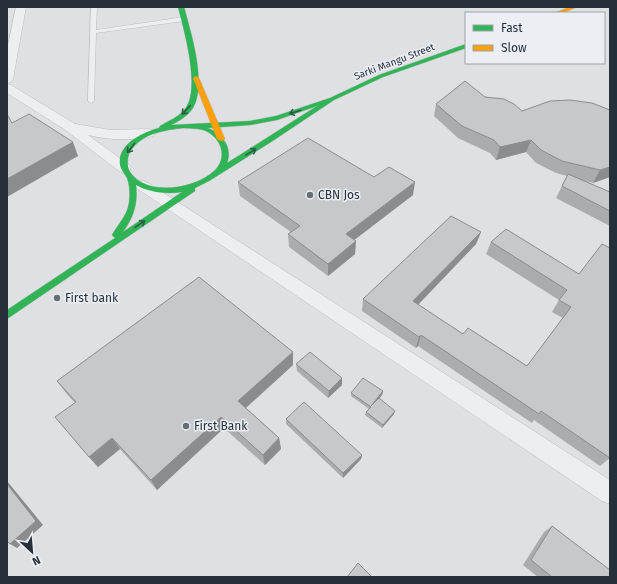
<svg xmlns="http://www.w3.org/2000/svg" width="617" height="584" viewBox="0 0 617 584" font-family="'Fira Sans',sans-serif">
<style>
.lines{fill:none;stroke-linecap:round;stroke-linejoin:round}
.lane-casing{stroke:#bcbec1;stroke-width:1}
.street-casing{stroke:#bcbec1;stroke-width:1}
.fast-casing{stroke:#babdc0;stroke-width:1}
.slow-casing{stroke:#babdc0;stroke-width:1}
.lane{fill:#edeef0;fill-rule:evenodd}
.street{fill:#edeef0;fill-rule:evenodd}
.fast{fill:#30b455;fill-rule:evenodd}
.slow{fill:#ff9f0a;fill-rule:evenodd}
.wall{fill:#aaacaf}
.shaded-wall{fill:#8b8c8e}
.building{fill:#c6c8cb;stroke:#8b8c8e}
.oneway{stroke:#2a5e44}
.poi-dot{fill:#666e76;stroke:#ebeff3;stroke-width:1.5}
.labels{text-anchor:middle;stroke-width:3;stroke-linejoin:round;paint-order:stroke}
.far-street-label{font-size:10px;fill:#26303b;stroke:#ebeff3}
.poi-label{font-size:12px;fill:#26303b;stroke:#ebeff3;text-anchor:start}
</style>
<rect width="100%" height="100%" fill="#dee0e3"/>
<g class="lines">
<defs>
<path id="lane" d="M91,7H97L96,30L184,17L187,19L184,21L96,33L94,101L91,103L88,101Z"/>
<g id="street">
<path d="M16,7H26L13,79L11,82L7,83V50Z"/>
<path d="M7,84L11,85L75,124L111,130L148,129L153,130L155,133L153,136C133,141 108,140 88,135L129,165L131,168L129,171L124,173L119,171L64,129L7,93Z"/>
<path d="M143,181L148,183L610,480V504L602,501L138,189L136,186L138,183Z"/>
</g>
<path id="fast" d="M178,7H184C191,33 207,83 193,108C188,116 179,121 171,125L250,121L276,116L330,98L379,75L466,44V48L383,77L334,100L271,142L209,181L195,188V191L7,319V310L115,238L112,235C118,224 127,216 129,203C130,196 130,185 127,178C125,174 121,170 120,165C117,144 143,132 159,128L160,126C168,121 179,117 185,109C201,89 184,30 178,7ZM317,106L227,163C233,147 222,134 208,128L250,125L277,120ZM184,128C192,129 199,128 206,131C222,139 228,158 214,171C195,189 147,197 130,172C127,166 127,160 129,154C139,134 164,130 184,128ZM136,185C150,193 167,194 182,192L123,232C134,217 138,203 136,185Z"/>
<g id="slow">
<path d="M569,7H577L563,13H555Z"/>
<path d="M196,76L199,78L225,139L223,141H221L217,139L193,78Z"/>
</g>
</defs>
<use href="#lane" class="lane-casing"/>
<use href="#street" class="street-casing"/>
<use href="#fast" class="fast-casing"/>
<use href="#slow" class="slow-casing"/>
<use href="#lane" class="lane"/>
<use href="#street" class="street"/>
<use href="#fast" class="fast"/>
<use href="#slow" class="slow"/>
</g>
<g class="wall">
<path d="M485,97L522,111L610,177L593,183L581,180L610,192V226L556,198L567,176L556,173L536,163L526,152L496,160L490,153L458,138L434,116L436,104Z"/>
<path d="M374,177L413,195L354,240L356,241L355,254L328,276L289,247L288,234L291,232L240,196L238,182Z"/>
<path d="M481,232L476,244L418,305L463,334L527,366L563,318L552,312L559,300L486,254L491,242L579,274L610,458L600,466L534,420L532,423L418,346L416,348L362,311L363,299Z"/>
<path d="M293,352V365L246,408L279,438L281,449L265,465L224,428L157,490L120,449L98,467L55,417L75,403L66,393L57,381Z"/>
<path d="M296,364L342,378V385L328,398L297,371Z"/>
<path d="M383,391L382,395L379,398L394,414L382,428L365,415L366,412L369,409L351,396V393Z"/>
<path d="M286,419L362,455L361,459L343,478L286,424Z"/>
<path d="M552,526L610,577H538L523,565L544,532Z"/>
</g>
<g class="shaded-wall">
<path d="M531,140L526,152L496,160L500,147Z"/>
<path d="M73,142L78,156L7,197V179Z"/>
<path d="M610,167V177L593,183L600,170Z"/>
<path d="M415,182L413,195L345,247L346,234Z"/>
<path d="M481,232L476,244L410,313L413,301Z"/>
<path d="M356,241L355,254L328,276V264Z"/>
<path d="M421,335L418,346L416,348L419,337Z"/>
<path d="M293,352V365L240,413L238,401Z"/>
<path d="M342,378V385L328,398L329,391Z"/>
<path d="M383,391L382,395L371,409V406Z"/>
<path d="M395,411L394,414L382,428L383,425Z"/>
<path d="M221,417L224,428L157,490L151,480Z"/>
<path d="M112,438L120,449L98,467L89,457Z"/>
<path d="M279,438L281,449L265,465L263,455Z"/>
<path d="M362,455L361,459L343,478V473Z"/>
<path d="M7,481L43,525L17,548L10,544Z"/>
</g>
<g class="building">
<path d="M465,81L485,97L504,99L514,104L522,111L550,101L570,100L592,103L610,110V167L600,170L562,161L541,150L531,140L500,147L494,140L462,126L436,104Z"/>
<path d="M7,114L12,123L29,114L73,142L7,179Z"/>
<path d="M308,138L374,177L389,167L415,182L346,234L356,241L328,264L288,234L300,226L238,182Z"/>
<path d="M568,174L610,192V211L562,186Z"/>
<path d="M451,216L481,232L413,301L463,334L468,328L527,366L571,307L559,300L567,290L491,242L506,229L579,274L602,244L610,248V458L541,411L539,414L421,335L419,337L363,299Z"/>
<path d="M199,277L293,352L238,401L279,438L263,455L221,417L151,480L112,438L89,457L55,417L76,402L57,381Z"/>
<path d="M310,352L342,378L329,391L296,364Z"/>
<path d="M363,378L383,391L371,406L379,398L395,411L383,425L366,412L371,407L351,393Z"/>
<path d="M304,402L362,455L343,473L286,419Z"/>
<path d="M7,484L36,521L10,544L7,541Z"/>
<path d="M552,526L610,570V577H552L531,560Z"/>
<path d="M358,563L372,577H347Z"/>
</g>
<defs><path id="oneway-shaft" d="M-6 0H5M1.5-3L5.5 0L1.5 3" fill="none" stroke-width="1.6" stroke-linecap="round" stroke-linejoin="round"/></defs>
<g class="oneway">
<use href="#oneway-shaft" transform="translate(186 110) rotate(134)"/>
<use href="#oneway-shaft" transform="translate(295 112) rotate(163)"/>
<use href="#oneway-shaft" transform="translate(131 148) rotate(128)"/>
<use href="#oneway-shaft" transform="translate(251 152) rotate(-31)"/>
<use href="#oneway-shaft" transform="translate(140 224) rotate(-34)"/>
</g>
<g class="poi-dot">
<circle cx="310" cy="195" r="4"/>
<circle cx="57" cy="298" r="4"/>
<circle cx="186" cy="426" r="4"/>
</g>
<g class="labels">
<g class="far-street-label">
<text transform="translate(394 61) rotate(-21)" y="4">Sarki Mangu Street</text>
</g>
<g class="poi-label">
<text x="318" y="199">CBN Jos</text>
<text x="65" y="302">First bank</text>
<text x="194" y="430">First Bank</text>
</g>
</g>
<rect width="617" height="584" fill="none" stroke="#26303b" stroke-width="16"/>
<rect x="465" y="12" width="140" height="52" fill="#ebeff3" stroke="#9ca3a9"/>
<rect x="473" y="25" width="20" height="6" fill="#30b455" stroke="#9ca3a9"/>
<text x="501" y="32" font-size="12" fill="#26303b">Fast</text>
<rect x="473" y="45" width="20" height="6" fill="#ff9f0a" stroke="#9ca3a9"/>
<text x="501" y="52" font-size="12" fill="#26303b">Slow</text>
<g transform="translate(32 552) rotate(154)" stroke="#ebeff3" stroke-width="3" paint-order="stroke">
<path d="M0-3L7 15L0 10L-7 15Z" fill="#26303b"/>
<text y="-6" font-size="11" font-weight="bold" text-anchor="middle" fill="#26303b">N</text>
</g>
</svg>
